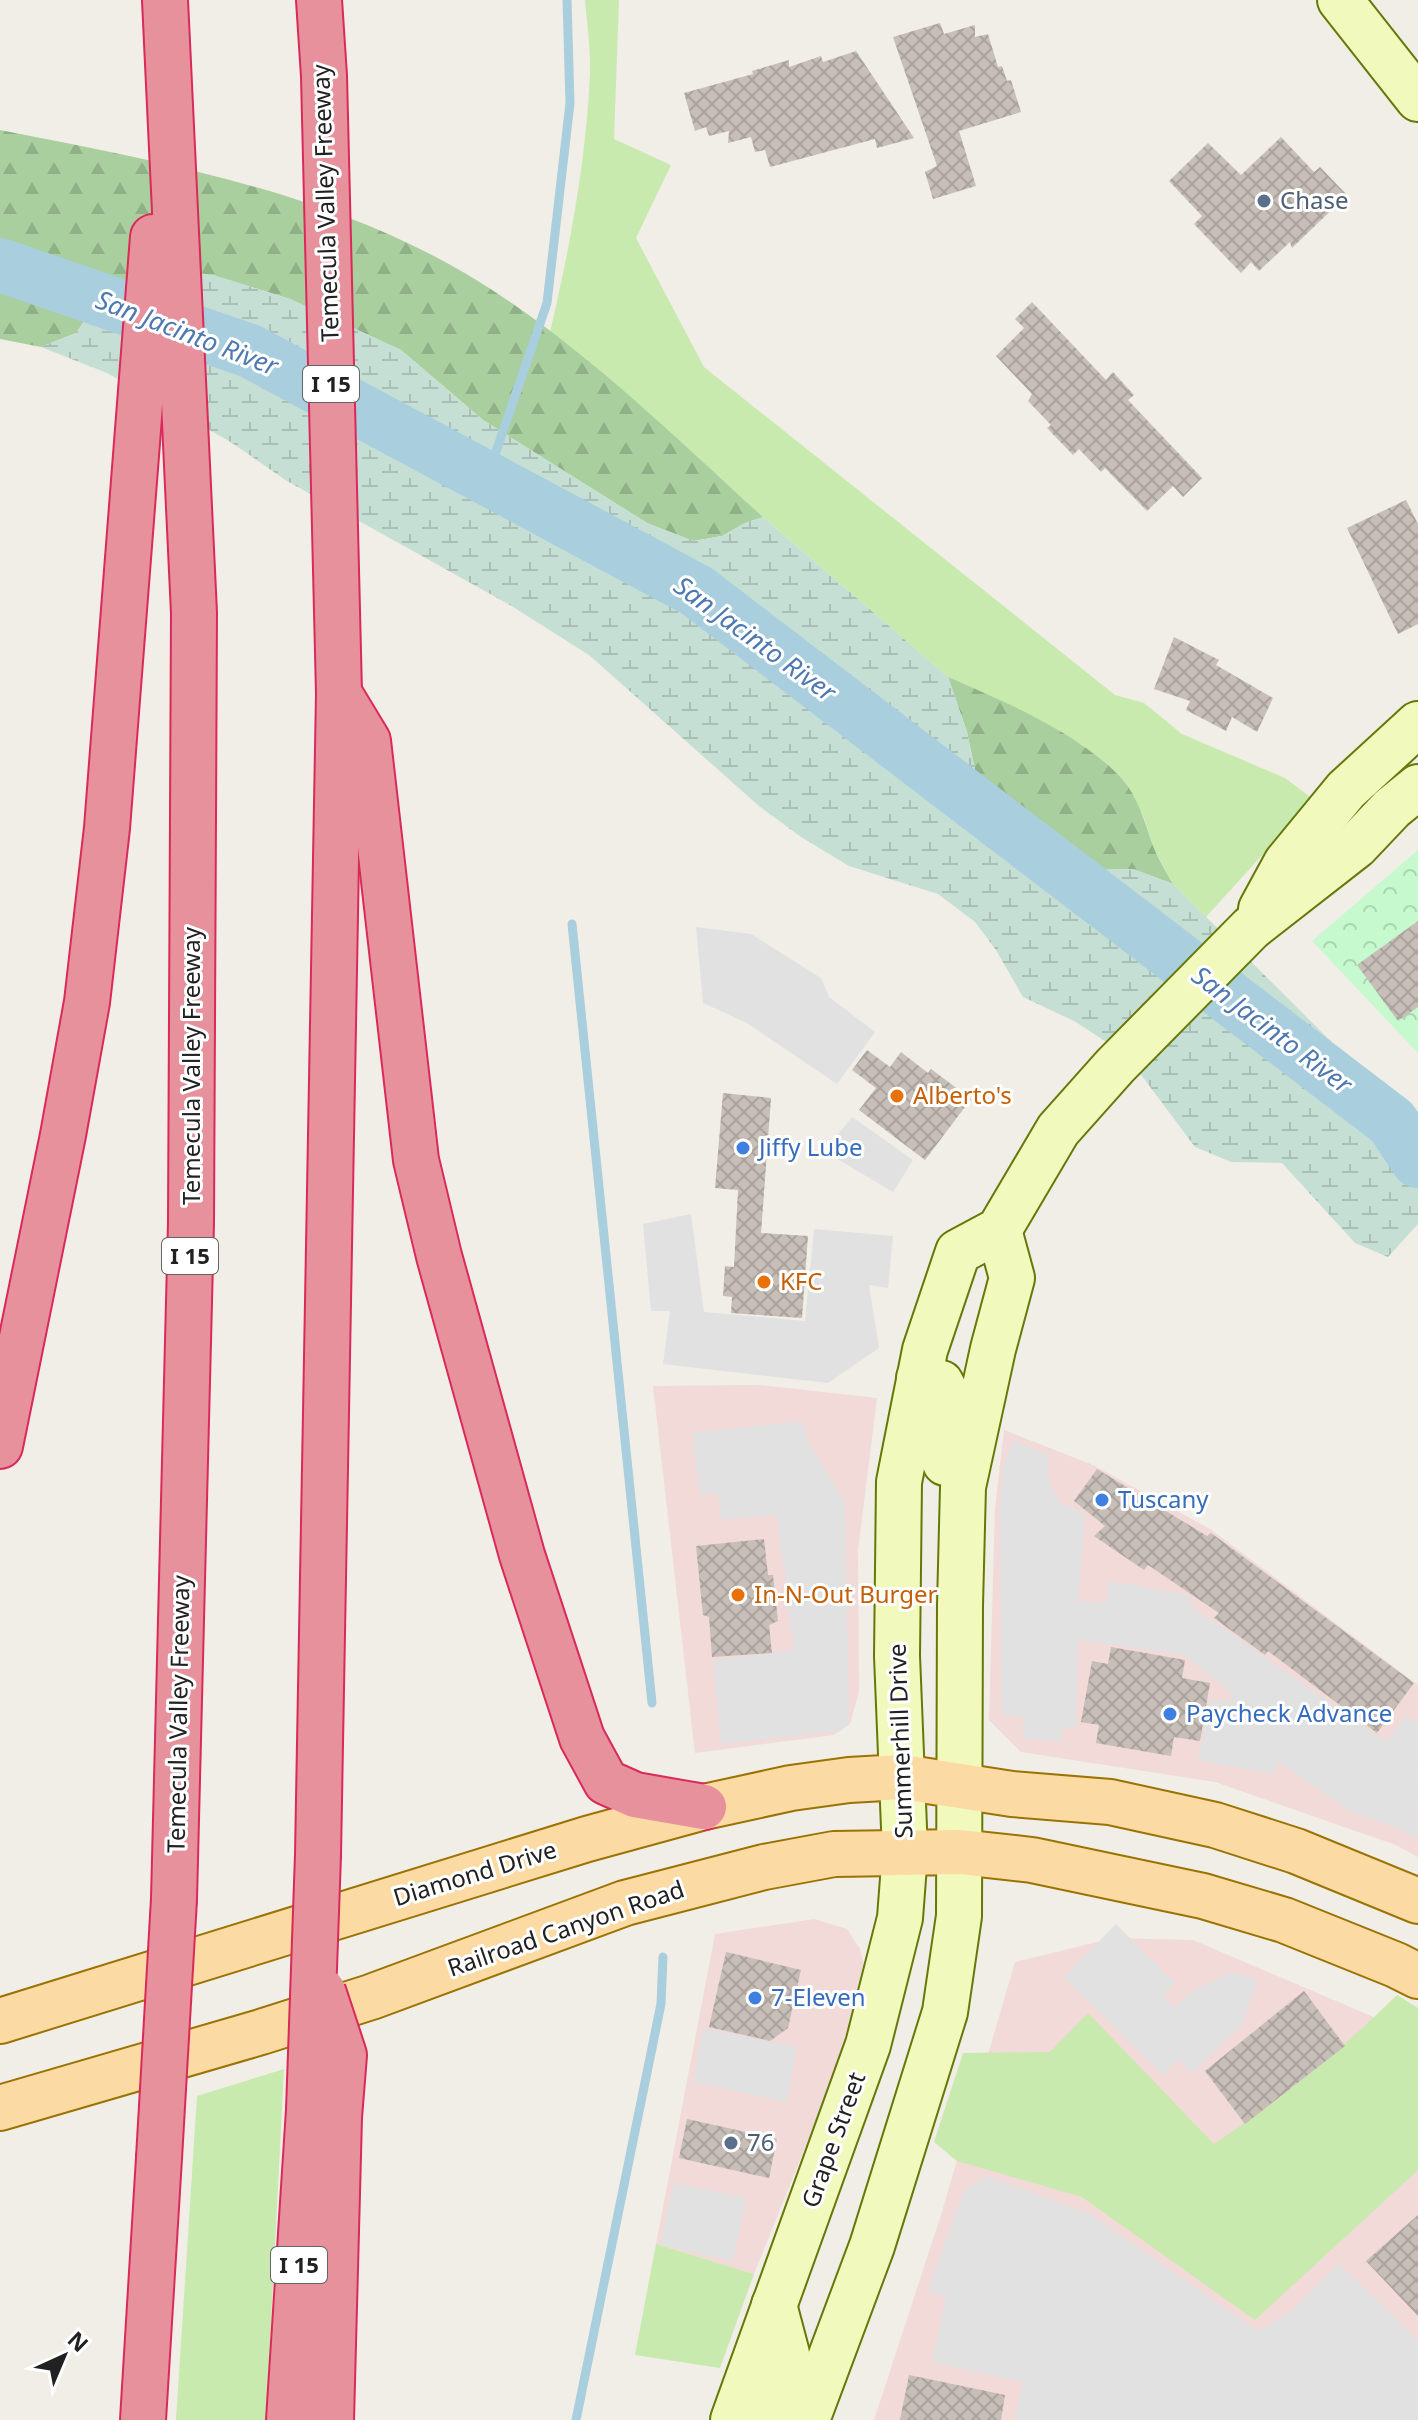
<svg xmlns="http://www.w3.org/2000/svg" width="1418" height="2420" viewBox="0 0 1418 2420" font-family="'Noto Sans',sans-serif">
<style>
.commercial{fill:#f1dad7}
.grass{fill:#c8eaaf}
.forest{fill:url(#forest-firs)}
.wetland{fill:url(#wetland-marsh)}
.park{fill:url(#park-crowns)}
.parking{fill:#e1e1e1}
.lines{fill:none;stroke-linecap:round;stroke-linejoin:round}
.stream{stroke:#a9cedd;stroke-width:9}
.river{stroke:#a9cedd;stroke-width:54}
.building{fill:url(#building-cross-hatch)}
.secondary-casing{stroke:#647907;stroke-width:48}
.primary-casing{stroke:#9b7302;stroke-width:48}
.highway-casing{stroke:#d92a5a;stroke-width:48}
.secondary{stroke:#f2f9bd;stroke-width:44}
.primary{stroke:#fbdba3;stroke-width:44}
.highway{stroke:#e6919b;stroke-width:44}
.highway-bridge-casing{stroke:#d92a5a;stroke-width:48;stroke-linecap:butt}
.highway-bridge{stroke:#e6919b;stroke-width:44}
.service-dot{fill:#5c6f8a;stroke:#fff;stroke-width:3}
.food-dot{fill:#e8710a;stroke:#fff;stroke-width:3}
.shop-dot{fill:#3f7fe0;stroke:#fff;stroke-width:3}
.labels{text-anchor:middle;stroke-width:6;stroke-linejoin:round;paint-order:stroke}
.shield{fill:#fff;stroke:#646464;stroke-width:2}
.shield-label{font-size:22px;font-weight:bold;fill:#212121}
.service-label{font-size:24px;fill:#4e5e75;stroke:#fff;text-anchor:start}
.street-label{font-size:24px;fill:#212121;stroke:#fff}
.food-label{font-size:24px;fill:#c56008;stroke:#fff;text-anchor:start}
.shop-label{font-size:24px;fill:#366cbe;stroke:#fff;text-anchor:start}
.water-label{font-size:26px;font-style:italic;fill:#4d78b0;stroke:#fff}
</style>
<defs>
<pattern id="forest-firs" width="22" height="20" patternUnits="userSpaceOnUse" patternTransform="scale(2)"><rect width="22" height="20" fill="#a8cf9d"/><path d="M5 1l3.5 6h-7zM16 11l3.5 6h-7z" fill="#90b187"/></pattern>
<pattern id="wetland-marsh" width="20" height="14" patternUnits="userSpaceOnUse" patternTransform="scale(2)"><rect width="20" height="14" fill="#c5dfd4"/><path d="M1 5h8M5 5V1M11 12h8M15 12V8" fill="none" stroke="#a9bfb6"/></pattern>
<pattern id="park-crowns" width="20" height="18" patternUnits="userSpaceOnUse" patternTransform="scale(2)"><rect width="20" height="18" fill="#c6f9ce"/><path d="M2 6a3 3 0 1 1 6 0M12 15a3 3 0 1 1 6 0" fill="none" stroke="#aad5b1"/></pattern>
<pattern id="building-cross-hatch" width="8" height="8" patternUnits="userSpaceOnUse" patternTransform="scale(2)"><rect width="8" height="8" fill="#c6beb7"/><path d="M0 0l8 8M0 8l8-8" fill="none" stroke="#aaa39d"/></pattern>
</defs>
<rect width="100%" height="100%" fill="#f1eee7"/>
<g class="commercial">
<path d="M760,1385L877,1398L858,1550L859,1692L850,1724L834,1735L695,1753L653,1386Z"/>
<path d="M1004,1430L1093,1465L1210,1529L1418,1685V1857L1396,1845L1215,1782L1021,1752L989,1720L995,1509Z"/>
<path d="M814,1919L847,1929L860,1949L866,1975L831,2083L754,2274L656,2244L715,1934Z"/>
<path d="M1114,1938L1193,1940L1418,2036V2420H874L941,2215L1015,1962Z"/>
</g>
<g class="grass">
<path d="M585,0H619L614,139L671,165L636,238L704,367L1115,695L1144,703L1182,734L1285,778L1313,799L1206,917L1173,884L1154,849L1144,818L1123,780L1081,744L998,700L948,677L763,517L652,416L550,332C570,247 586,161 590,74C591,50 587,24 585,0Z"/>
<path d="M1397,1995L1418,2008V2170L1255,2320L1082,2197L957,2161L934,2142L963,2053L1050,2052L1088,2013L1214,2144C1280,2101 1340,2051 1397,1995Z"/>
<path d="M284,2069L266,2420H176L197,2096Z"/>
<path d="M656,2244L754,2274L720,2368L635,2355Z"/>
</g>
<g class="forest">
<path d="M0,130C151,160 310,188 447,263C562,326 666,429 763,517L745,523L722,536L693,541L647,523L483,420L401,350L290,299L213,275L103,294L76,333L41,347L0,339Z"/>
<path d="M948,677C1005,702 1080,733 1122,779C1138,797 1145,823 1153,846C1158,859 1166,871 1173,884L1133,869L1055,871L1019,867L990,840L967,732Z"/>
</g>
<path class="wetland" d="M152,267L213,275L290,299L401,350L483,420L647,523L694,541L722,536L745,523L763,517L948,677L967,732L990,841L1019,867L1055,871L1133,869L1173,884L1418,1128V1224L1388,1257L1355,1243L1282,1163L1231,1162L1195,1147L1142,1076L1108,1043L1074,1021L1023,997L996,950L975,922L938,894L849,866L801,837L759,806L589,655L510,605L287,481L229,441L107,373L41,347L76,333L103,294Z"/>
<path class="park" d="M1418,850V1053L1312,941Z"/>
<g class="parking">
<path d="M696,927L751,934L821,978L829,997L875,1032L837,1084L747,1023L703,1003Z"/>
<path d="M852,1117L913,1160L893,1192L839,1160L831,1143Z"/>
<path d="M691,1214L704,1312L805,1321L814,1229L893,1236L888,1288L869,1285L879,1348L828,1383L663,1364L670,1311H651L643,1224Z"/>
<path d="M802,1421L808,1442L845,1502L849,1721L841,1731L721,1744L713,1660L794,1650L777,1514L721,1520L718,1493L700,1495L692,1433Z"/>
<path d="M1013,1441L1049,1455L1047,1477L1061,1504L1085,1514L1078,1601L1106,1603L1110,1581L1191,1596L1192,1607L1386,1741L1406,1716L1418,1723L1417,1839L1398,1828L1349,1811L1278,1761L1274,1774L1198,1760L1210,1700L1231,1701V1692L1184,1655L1078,1640L1076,1727L1062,1729V1741L1024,1739L1023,1717L1002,1715L1000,1510L1003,1466Z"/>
<path d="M1116,1924L1175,1983L1163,1996L1175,2008L1192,1991L1232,1972L1257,1980L1243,2023L1193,2073L1178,2059L1163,2075L1064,1977Z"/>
<path d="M703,2028L797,2047L787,2102L693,2082Z"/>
<path d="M987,2176L1090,2214L1258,2331L1291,2312L1339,2264L1418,2340V2420H1015L1023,2382L932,2362L946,2298L928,2290L964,2190Z"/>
<path d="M674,2183L746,2198L733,2261L660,2245Z"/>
</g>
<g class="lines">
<g class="stream">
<path d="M487,478L547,303L570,103L567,0"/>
<path d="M572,924L652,1703"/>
<path d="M576,2420L661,2004L663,1957"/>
</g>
<path class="river" d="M0,265L250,351L697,591L1392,1122L1418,1161"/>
</g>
<g class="building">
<path d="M940,23L944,34L975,25V37L988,34L998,67L1002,66L1007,81L1011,80L1021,112L959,131L976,186L933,199L925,172L937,166L893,37Z"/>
<path d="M856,51L914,138L877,148L875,139L770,167L765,150L755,152L751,137L728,143L729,131L709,136L706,127L695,131L684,93L753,74L752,71L789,60V67L821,56L823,62Z"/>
<path d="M1281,137L1314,172L1320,167L1347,195L1292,248L1290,242L1259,271L1251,262L1241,273L1194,224L1202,216L1169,181L1208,143L1241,175Z"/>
<path d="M1032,302L1106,380L1113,372L1134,395L1128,400L1202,478L1183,497L1173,486L1147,511L1105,468L1101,472L1079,449L1073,455L1047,428L1051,425L1028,401L1032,394L996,356L1024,328L1015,319Z"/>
<path d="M1406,500L1418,524V624L1398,634L1347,528Z"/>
<path d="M1174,637L1219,660L1216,665L1273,698L1257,732L1232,717L1226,731L1186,710L1190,701L1154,689Z"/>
<path d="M1418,921V1007L1398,1021L1357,965Z"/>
<path d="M867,1050L890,1067L901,1052L928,1073L931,1069L971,1099L925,1160L859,1110L876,1088L852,1070Z"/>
<path d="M723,1093L771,1098L761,1233L808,1236L802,1318L731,1313L732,1297L723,1296L725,1266L734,1267L738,1190L715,1188Z"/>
<path d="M1097,1469L1207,1536L1211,1533L1414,1683L1377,1733L1268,1651L1265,1655L1214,1618L1219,1613L1148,1565L1144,1570L1094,1536L1105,1526L1074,1501Z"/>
<path d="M764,1539L768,1575H773L778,1621L769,1625L772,1653L712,1657L709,1617L703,1615L696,1546Z"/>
<path d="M1111,1647L1185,1660L1182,1678L1210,1683L1200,1741L1174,1737L1171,1756L1096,1743L1099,1725L1081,1722L1092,1661L1108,1664Z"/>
<path d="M726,1952L801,1970L788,2028L770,2041L709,2027Z"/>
<path d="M1304,1991L1345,2046L1245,2124L1205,2071Z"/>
<path d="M687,2119L777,2139L769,2178L679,2158Z"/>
<path d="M1418,2215V2316L1366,2261Z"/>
<path d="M909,2375L1005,2395L1001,2420H900Z"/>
</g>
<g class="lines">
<defs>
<g id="secondary">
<path d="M1340,0L1418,99"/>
<path d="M1261,909L1286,863L1346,790L1418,724"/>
<path d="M919,1378L941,1383L950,1400L945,1463"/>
<path d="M733,2420L868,2045L900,1918L905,1852L897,1656L899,1482L925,1350L958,1252L999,1230L1058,1130L1115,1066L1251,928L1356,846L1392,808L1418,787"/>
<path d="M767,2420L784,2371L787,2354L774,2305"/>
<path d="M807,2420L872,2246L945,2012L959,1916L960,1605L963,1487L993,1349L1012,1278L999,1230"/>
</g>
<g id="primary">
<path d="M0,2021L587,1839L704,1807L791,1788L849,1780L902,1777L1012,1794L1110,1802L1215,1825L1296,1851L1418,1901"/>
<path d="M0,2108L261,2032L371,1997L625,1903L764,1867L834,1854L960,1852L1032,1860L1203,1896L1284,1920L1396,1965L1418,1976"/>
</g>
<g id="highway">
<path d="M165,0L194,613L191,1222L174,1899"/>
<path d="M342,698L368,741L416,1160L439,1256L522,1555L582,1738L606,1782L635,1795L704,1807"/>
<path d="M0,1446L63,1135L87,1002L107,828L153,237"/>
<path d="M318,1855L339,693L324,76L319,0"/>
<path d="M143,2420L159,2158"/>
<path d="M289,2420L309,2110"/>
<path d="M331,2420L339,2117"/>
</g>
</defs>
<use href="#secondary" class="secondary-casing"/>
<use href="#primary" class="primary-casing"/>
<use href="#highway" class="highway-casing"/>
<use href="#secondary" class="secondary"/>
<use href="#primary" class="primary"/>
<use href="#highway" class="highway"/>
<defs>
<g id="highway-bridge">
<path d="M323,1991L344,2055L339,2117"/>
<path d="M309,2110L318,1855"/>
<path d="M159,2158L174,1899"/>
</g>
</defs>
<use href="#highway-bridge" class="highway-bridge-casing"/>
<use href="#highway-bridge" class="highway-bridge"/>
</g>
<g class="service-dot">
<circle cx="1264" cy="201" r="8"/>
<circle cx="731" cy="2143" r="8"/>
</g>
<g class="food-dot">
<circle cx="897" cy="1096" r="8"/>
<circle cx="764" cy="1282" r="8"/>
<circle cx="738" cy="1595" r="8"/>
</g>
<g class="shop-dot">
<circle cx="743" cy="1148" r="8"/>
<circle cx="1102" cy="1500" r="8"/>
<circle cx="1170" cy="1714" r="8"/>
<circle cx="755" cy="1998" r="8"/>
</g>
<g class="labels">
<g class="shield">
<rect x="303" y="366" width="56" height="36" rx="6"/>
<rect x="162" y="1238" width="56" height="36" rx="6"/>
<rect x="271" y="2247" width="56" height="36" rx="6"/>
</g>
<g class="shield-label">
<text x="331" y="392">I 15</text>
<text x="190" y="1264">I 15</text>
<text x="299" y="2273">I 15</text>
</g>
<g class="service-label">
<text x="1280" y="209">Chase</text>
<text x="747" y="2151">76</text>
</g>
<g class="street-label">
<text transform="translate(326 203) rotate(-92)" y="8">Temecula Valley Freeway</text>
<text transform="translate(192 1066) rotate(-90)" y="8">Temecula Valley Freeway</text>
<text transform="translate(179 1714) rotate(-89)" y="8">Temecula Valley Freeway</text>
<text transform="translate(901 1741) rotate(-92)" y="8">Summerhill Drive</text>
<text transform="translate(475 1874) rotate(-17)" y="8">Diamond Drive</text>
<text transform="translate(566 1929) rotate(-19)" y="8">Railroad Canyon Road</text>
<text transform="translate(834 2140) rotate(-70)" y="8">Grape Street</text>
</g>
<g class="food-label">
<text x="913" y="1104">Alberto's</text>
<text x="780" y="1290">KFC</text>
<text x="754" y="1603">In-N-Out Burger</text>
</g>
<g class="shop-label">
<text x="759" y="1156">Jiffy Lube</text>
<text x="1118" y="1508">Tuscany</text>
<text x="1186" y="1722">Paycheck Advance</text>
<text x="771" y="2006">7-Eleven</text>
</g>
<g class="water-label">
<text transform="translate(187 333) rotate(21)" y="9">San Jacinto River</text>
<text transform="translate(755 639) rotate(36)" y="9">San Jacinto River</text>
<text transform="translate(1272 1030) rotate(37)" y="9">San Jacinto River</text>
</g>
</g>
<g transform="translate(64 2356) rotate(44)" stroke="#ffffff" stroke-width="6" paint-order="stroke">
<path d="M0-6L14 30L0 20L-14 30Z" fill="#212121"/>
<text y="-12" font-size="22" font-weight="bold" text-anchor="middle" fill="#212121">N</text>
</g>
</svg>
